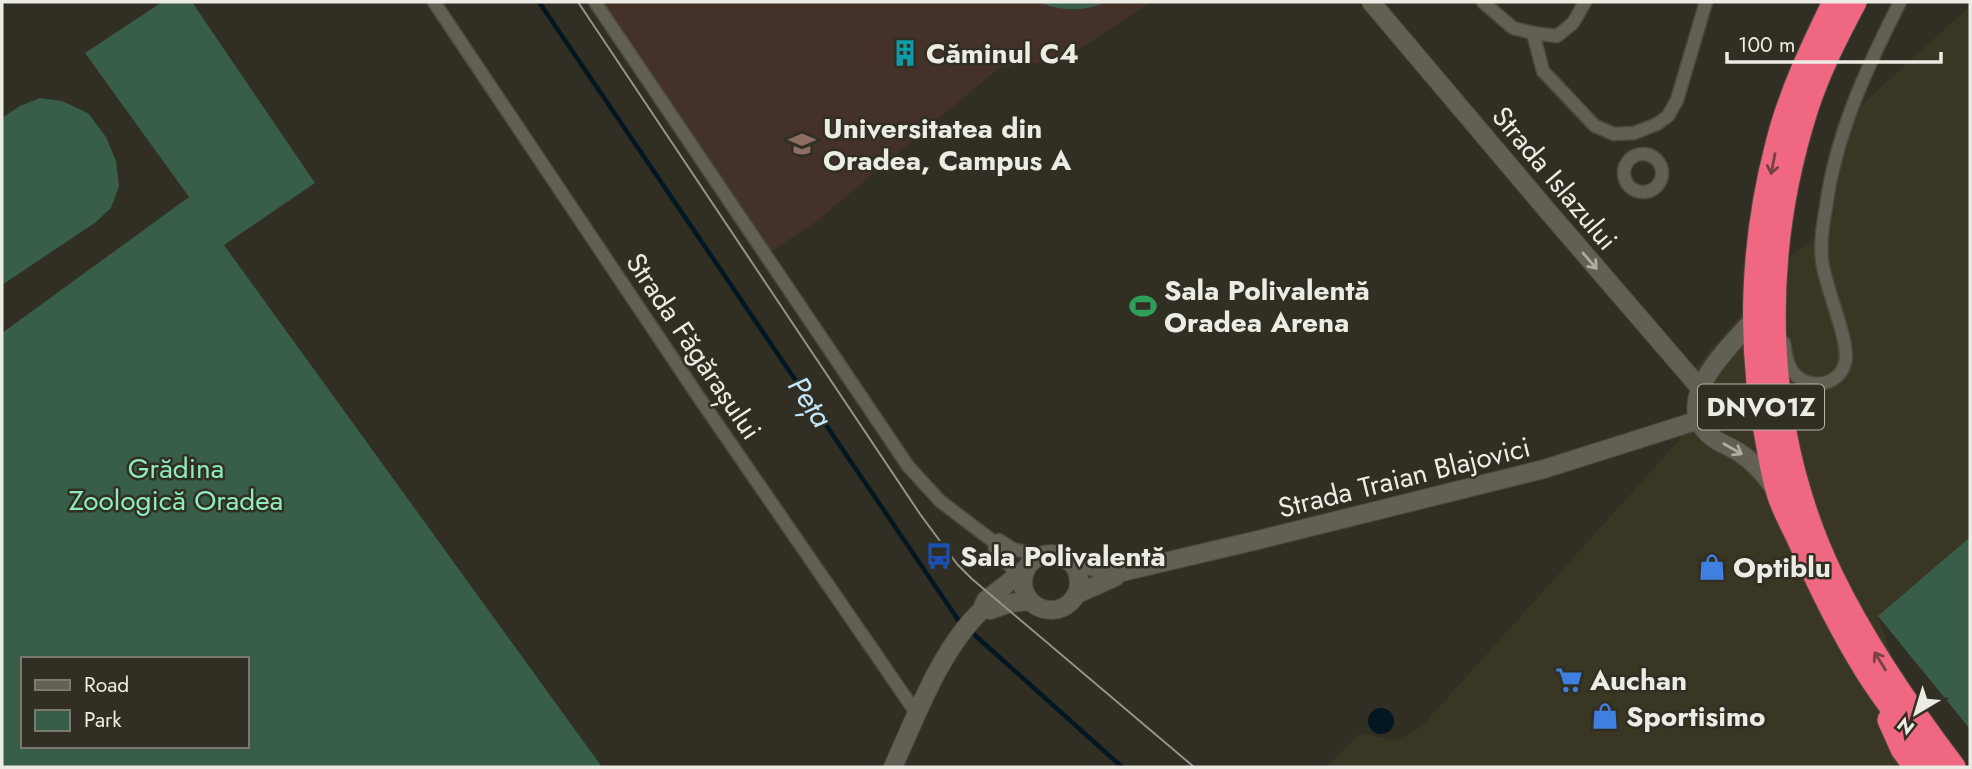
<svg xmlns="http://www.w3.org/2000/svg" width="1972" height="769" viewBox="0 0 1972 769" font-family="Jost,sans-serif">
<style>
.built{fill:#393624}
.education{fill:#43312a}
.green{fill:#385d49;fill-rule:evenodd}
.water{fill:#021721}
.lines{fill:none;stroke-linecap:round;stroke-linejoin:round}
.stream{stroke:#021721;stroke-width:4.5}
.street-casing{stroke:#4c4940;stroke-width:15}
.secondary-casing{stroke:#4c4940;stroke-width:20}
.highway-casing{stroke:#4c4940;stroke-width:25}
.street{stroke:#626053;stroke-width:12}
.secondary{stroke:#626053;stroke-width:18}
.highway{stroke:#ef6780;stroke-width:23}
.tram{stroke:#95938a;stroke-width:2}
.oneway{stroke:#744244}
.oneway2{stroke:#aeada3}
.labels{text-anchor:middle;stroke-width:5;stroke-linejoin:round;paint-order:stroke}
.shield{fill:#312e23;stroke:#b5b3aa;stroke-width:2}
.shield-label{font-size:26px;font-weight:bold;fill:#edece4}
.poi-label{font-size:28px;font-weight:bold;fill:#edece4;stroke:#312e23;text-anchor:start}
.street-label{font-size:28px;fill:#edece4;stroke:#312e23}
.park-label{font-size:28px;fill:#8eedbb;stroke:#312e23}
.water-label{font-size:30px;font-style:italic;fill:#c0e6f8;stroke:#312e23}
</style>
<rect width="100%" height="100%" fill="#312e23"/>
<path class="built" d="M1970,6V537L1878,616L1930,767H1327L1361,733L1395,741L1421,727L1680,439L1696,367L1787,260L1831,224L1849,116Z"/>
<path class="education" d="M601,2H1151L1061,61L1000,67L817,221L769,253Z"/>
<g class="green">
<path d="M162,2H192L315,183L224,245L602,767H2V333L189,197L85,53ZM23,659H247V746H23Z"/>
<path d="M1038,2H1105C1085,12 1059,11 1038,2Z"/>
<path d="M40,98L62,101L88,113L106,137L116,161L119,186L111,208L96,222L2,285V118L20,106Z"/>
<path d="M1970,537V729L1878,616Z"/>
</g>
<circle class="water" cx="1381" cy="721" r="13"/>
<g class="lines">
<g class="stream">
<path d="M539,2L961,624"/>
<path d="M968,629L1122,767"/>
</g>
<defs>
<g id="street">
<path d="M434,2L702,402L917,714"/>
<path d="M595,2L908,466L940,501L994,542L995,549L1023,581"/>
<path d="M1483,2L1513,28L1533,33L1557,36L1573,23L1585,2"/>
<path d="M1533,33L1543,71L1595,126L1614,134L1634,133L1657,124L1668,116L1677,100L1706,2"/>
<circle cx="1643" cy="173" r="19"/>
<path d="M1784,343C1785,351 1787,362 1791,369C1803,390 1838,389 1845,363C1851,343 1824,285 1822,260C1820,242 1823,225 1826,207C1836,133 1867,67 1900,2"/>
<path d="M994,542L999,540L1013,549L1042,556"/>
</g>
<g id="secondary">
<path d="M1371,2L1546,209L1700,388"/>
<path d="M1754,319C1729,348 1664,405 1716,440C1724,445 1733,448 1740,453C1754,462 1765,475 1774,488"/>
<circle cx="1051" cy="582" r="28"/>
<path d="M1068,561L1099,568L1115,569L1118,573"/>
<path d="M1077,594L1115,577L1118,573L1258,540L1544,469L1699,420"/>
<path d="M984,608L990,610L1010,603L1030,601"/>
<path d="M893,767C917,715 941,647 984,608V604L986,600L1026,569"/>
</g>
<g id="highway">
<path d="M1834,2C1812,47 1789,95 1777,144C1751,243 1747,347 1768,447C1771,464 1774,482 1780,499C1786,515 1795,531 1802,547C1820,588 1841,630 1865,669C1886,703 1912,735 1936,767"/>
<path d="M1855,2C1837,36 1819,71 1807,108C1758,261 1762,430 1832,576C1865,644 1909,708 1954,767"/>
<path d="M1889,720L1902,749L1915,767"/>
</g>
</defs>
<use href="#street" class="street-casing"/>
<use href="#secondary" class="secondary-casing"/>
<use href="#highway" class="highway-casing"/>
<use href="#street" class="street"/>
<use href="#secondary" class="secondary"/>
<use href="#highway" class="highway"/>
<path class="tram" d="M578,2L920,514L957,564L972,579L1194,767"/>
</g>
<defs><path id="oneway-shaft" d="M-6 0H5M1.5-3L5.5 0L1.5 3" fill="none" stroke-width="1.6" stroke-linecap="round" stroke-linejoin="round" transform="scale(1.75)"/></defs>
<g class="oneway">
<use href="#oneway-shaft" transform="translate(1773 164) rotate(101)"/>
<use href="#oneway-shaft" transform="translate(1880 661) rotate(-122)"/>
</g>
<g class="oneway2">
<use href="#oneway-shaft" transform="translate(1590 261) rotate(49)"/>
<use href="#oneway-shaft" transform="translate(1733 449) rotate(30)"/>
</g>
<defs>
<symbol id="building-bare" viewBox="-9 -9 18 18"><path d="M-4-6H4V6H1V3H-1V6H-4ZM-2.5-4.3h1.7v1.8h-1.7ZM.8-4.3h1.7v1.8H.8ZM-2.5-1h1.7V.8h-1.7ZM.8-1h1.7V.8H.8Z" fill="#0f9aa8" stroke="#312e23" stroke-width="2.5" paint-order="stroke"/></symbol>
<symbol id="university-bare" viewBox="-9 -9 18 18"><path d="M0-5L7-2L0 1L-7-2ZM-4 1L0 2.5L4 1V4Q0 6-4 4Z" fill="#8d6e63" stroke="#312e23" stroke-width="2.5" paint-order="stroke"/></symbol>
<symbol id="stadium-bare" viewBox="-9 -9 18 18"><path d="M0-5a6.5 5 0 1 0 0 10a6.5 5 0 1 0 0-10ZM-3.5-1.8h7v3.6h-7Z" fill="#2e9e5b" stroke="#312e23" stroke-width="2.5" paint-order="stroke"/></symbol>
<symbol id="bus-bare" viewBox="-9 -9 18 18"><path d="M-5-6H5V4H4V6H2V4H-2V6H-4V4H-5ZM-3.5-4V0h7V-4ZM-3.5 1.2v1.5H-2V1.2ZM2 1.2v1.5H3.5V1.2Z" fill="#1a4fb4" stroke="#312e23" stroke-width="2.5" paint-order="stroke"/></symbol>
<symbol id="shop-bare" viewBox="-9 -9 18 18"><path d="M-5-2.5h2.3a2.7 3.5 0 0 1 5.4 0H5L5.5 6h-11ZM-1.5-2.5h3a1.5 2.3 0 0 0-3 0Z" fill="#3f7fe0" stroke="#312e23" stroke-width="2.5" paint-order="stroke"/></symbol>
<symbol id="supermarket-bare" viewBox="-9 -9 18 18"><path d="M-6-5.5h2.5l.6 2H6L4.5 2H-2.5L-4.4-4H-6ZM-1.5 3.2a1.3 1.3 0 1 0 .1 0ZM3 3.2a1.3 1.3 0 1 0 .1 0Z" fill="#3f7fe0" stroke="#312e23" stroke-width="2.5" paint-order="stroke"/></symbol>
</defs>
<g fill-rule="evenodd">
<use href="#building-bare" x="886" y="34" width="38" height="38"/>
<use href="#university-bare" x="783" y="125" width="38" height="38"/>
<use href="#stadium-bare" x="1124" y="287" width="38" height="38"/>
<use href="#bus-bare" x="920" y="537" width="38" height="38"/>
<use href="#shop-bare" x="1693" y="548" width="38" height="38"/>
<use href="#supermarket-bare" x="1550" y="661" width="38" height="38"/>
<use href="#shop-bare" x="1586" y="697" width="38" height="38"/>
</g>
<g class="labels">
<rect class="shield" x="1698" y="384.5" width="126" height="45" rx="5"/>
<g class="shield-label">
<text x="1761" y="416">DNVO1Z</text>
</g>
<g class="poi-label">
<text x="926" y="63">Căminul C4</text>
<text x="823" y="138">Universitatea din<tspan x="823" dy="32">Oradea, Campus A</tspan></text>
<text x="1164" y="300">Sala Polivalentă<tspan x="1164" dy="32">Oradea Arena</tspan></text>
<text x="960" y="566">Sala Polivalentă</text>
<text x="1733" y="577">Optiblu</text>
<text x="1590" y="690">Auchan</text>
<text x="1626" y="726">Sportisimo</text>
</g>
<g class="street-label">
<text transform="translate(1555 178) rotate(50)" y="10">Strada Islazului</text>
<text transform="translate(694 346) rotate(56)" y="10">Strada Făgărașului</text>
<text transform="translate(1404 477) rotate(-14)" y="10">Strada Traian Blajovici</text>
</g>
<g class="park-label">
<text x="176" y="478">Grădina<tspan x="176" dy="32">Zoologică Oradea</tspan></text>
</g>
<g class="water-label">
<text transform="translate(810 402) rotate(56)" y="10">Peța</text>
</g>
</g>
<rect width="1972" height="769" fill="none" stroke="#edece4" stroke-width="7"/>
<rect x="21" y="657" width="228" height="91" fill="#312e23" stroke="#7c7a70" stroke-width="2"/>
<rect x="35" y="680" width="35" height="10" fill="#626053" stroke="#7c7a70" stroke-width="2"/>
<text x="84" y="692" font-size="21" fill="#edece4">Road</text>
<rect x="35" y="710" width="35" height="21" fill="#385d49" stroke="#7c7a70" stroke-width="2"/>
<text x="84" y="727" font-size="21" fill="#edece4">Park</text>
<g transform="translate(1916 713) rotate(218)" stroke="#312e23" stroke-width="5" paint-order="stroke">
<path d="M0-5L12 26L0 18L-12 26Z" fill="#edece4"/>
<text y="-10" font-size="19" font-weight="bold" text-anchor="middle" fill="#edece4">N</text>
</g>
<path d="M1727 52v10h214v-10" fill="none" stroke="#edece4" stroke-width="3.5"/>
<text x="1738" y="52" font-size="21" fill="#edece4" stroke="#312e23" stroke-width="5" paint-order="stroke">100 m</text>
</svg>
